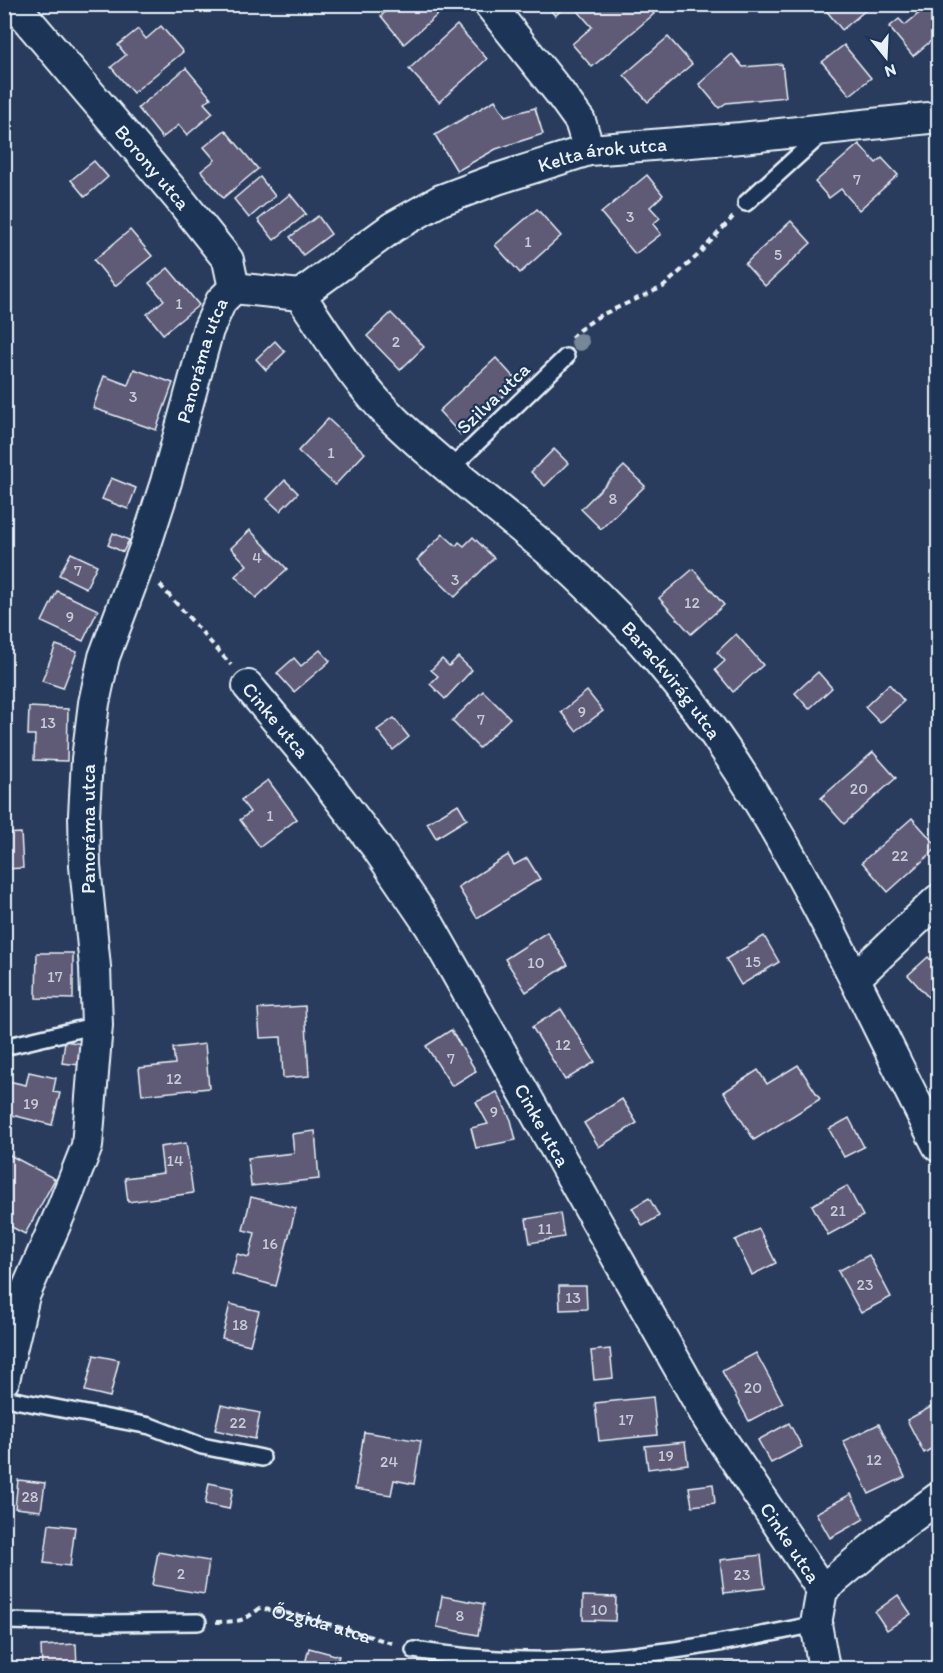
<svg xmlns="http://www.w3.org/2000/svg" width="943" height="1673" viewBox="0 0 943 1673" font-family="Itim,sans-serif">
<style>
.building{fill:#5e5a76;stroke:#e8f1f8;stroke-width:1.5}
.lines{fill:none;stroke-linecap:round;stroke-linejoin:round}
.service-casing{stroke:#e8f1f8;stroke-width:20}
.minor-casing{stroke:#e8f1f8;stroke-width:34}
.path{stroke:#e8f1f8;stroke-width:4;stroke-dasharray:6 4.5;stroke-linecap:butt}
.service{stroke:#1d3557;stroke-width:15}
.minor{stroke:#1d3557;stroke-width:30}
.tree{fill:#758799}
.labels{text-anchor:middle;stroke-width:4.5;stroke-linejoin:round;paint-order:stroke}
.number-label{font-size:16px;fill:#c6cbd8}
.street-label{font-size:20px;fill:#e8f1f8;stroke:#1d3557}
</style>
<rect width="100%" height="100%" fill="#2a3c5d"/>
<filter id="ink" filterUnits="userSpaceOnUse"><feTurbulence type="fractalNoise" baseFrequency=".0167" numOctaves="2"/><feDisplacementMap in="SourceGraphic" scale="12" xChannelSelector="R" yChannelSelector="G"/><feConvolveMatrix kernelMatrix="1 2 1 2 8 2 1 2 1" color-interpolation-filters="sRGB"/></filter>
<g filter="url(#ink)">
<g class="building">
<path d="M394,4H438L443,10L404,44L381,16Z"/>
<path d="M546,4H568L555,16Z"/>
<path d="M583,4H646L654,14L592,67L572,44L592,27L577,10Z"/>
<path d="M830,4H873L842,30L825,9Z"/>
<path d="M930,4L938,13V35L913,56L889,27L899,19L905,25Z"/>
<path d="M457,25L487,59L439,102L409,69Z"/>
<path d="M161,26L183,52L133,93L111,67L126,55L118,45L138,29L146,39Z"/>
<path d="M668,37L692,64L648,102L624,75Z"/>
<path d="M844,45L871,78L850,95L822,62Z"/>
<path d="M732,54L743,67L782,64L786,97L726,103L719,108L699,84Z"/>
<path d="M186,68L211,98L204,103L213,113L187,135L179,125L162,138L138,108Z"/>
<path d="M495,100L505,116L535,108L543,134L496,149L457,171L435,135Z"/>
<path d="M225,130L258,169L223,198L201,171L215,160L204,147Z"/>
<path d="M859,144L876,163L882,158L898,175L859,210L841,189L829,198L815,182Z"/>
<path d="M94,161L108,177L85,197L71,180Z"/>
<path d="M647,175L663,195L650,207L660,218L653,224L661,234L635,254L601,213Z"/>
<path d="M260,177L275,196L249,218L234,199Z"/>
<path d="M290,194L306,214L274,240L258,220Z"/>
<path d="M537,209L561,236L520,273L495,245Z"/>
<path d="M318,216L331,234L303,255L290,237Z"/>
<path d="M791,221L811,243L765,286L745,264Z"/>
<path d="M130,230L152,256L115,286L94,260Z"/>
<path d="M168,268L199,305L163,334L147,314L164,300L149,283Z"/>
<path d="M391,313L424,347L400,370L367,336Z"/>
<path d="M275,341L285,352L266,370L256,359Z"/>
<path d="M496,358L518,382L461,435L439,411Z"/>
<path d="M134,369L173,383L156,430L93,408L104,376L128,385Z"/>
<path d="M328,419L365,453L335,485L298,451Z"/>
<path d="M554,449L568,463L545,486L531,472Z"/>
<path d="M624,466L645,486L601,529L581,509Z"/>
<path d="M111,478L136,488L128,509L102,499Z"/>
<path d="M285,480L298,493L280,511L267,499Z"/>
<path d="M250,530L287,569L256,598L235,576L247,565L231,548Z"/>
<path d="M113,533L129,540L123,552L108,545Z"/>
<path d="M443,534L456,546L459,542L464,546L473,537L494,558L455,597L417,560Z"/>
<path d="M71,553L97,565L86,588L59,575Z"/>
<path d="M693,569L724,605L691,634L659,598Z"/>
<path d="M57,591L98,610L83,641L42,622Z"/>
<path d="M736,634L763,665L733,692L715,670L725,661L717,652Z"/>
<path d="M56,645L77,652L63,688L42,681Z"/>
<path d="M320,650L330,661L294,692L277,673L294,658L301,666Z"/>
<path d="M458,657L472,670L445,699L430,684L438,676L431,670L442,659L449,666Z"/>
<path d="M818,672L832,688L809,709L795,693Z"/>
<path d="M889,684L904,701L880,723L865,707Z"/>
<path d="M483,691L510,718L479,748L452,721Z"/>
<path d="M587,691L603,711L576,731L561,712Z"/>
<path d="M29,707L68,709L67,761L34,760L35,735H28Z"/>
<path d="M394,718L409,737L393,750L377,730Z"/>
<path d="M873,752L896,778L844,824L821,798Z"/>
<path d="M268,780L297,819L260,847L240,820L250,812L241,800Z"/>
<path d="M458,804L467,819L436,838L427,823Z"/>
<path d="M912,818L938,847L888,892L862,862Z"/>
<path d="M21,833L23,868L4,869V834Z"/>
<path d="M508,855L514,865L527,858L540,879L477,918L458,887Z"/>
<path d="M547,932L568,965L526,992L505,959Z"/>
<path d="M764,936L779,962L741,985L726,959Z"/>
<path d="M37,953H73V999L36,998Z"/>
<path d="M928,957L938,968V1008L908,975Z"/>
<path d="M305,1006L309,1076L283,1078L281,1037L260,1038L258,1009Z"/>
<path d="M561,1009L595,1062L565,1080L532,1027Z"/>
<path d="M451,1030L476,1071L452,1086L426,1046Z"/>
<path d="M65,1041L83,1044L80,1065L62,1063Z"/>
<path d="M205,1044L209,1088L142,1095L139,1068L175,1064L173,1048Z"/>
<path d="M798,1065L820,1099L754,1140L724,1092L758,1070L767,1084Z"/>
<path d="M29,1072L56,1078L53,1092L60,1093L52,1125L4,1113V1080L26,1085Z"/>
<path d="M497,1092L511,1120L516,1140L476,1148L471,1128L488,1124L476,1102Z"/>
<path d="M622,1099L637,1123L599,1147L584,1123Z"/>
<path d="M849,1118L864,1147L844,1157L829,1129Z"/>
<path d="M315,1131L319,1179L251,1186L248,1158L294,1153L292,1134Z"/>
<path d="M186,1143L193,1193L128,1202L125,1178L163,1173L160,1147Z"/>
<path d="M4,1152L55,1179L25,1234L4,1223Z"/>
<path d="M847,1186L863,1216L828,1235L812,1205Z"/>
<path d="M251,1197L296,1208L276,1286L232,1274L237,1254L249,1257L255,1233L243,1230Z"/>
<path d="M649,1198L659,1216L643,1226L632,1208Z"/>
<path d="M560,1213L564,1237L530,1243L526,1219Z"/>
<path d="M759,1229L776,1263L752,1275L735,1240Z"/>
<path d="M869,1255L891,1297L861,1313L838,1271Z"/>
<path d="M559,1286H586L587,1309L560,1310Z"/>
<path d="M230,1304L259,1311L250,1345L222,1338Z"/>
<path d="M938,1320V1336L931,1324Z"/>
<path d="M610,1349L613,1378L594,1380L591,1351Z"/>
<path d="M756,1353L783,1403L749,1421L722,1371Z"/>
<path d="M94,1355L119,1360L110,1397L85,1391Z"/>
<path d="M653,1397L657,1435L599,1441L595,1403Z"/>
<path d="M938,1403V1445L924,1453L907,1420Z"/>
<path d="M221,1405L260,1413L255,1439L215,1430Z"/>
<path d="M789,1423L802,1447L771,1463L758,1440Z"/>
<path d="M879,1424L905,1477L869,1494L843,1441Z"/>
<path d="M364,1432L421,1441L414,1484L394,1480L391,1495L355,1489Z"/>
<path d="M685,1442L688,1464L648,1469L645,1446Z"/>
<path d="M18,1480L45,1483L41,1511L15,1508Z"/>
<path d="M209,1483L233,1488L229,1509L205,1504Z"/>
<path d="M713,1484L715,1503L692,1506L689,1487Z"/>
<path d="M851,1494L864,1519L830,1538L816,1513Z"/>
<path d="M49,1524L75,1527L70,1566L44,1563Z"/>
<path d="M158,1552L209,1561L204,1594L152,1585Z"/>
<path d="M761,1555L765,1588L724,1593L720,1560Z"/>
<path d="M898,1595L911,1614L887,1630L875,1612Z"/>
<path d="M442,1596L484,1604L478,1635L437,1627Z"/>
<path d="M583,1596L616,1597L615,1621L583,1620Z"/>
<path d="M76,1644L77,1668H42L41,1646Z"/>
<path d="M309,1648L339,1656L335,1668H304Z"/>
<path d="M186,1661L187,1668H149V1665Z"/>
<path d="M761,1662V1668H726V1663Z"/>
</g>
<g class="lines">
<defs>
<g id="service">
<path d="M746,203L824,132"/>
<path d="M449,470L566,357"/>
<path d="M4,1047L97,1025"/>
<path d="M4,1398L150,1426L202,1446L262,1458"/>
<path d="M4,1621L103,1623L198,1622"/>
<path d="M414,1650C452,1656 490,1660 527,1660C624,1662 722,1644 816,1624"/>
</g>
<g id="minor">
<path id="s2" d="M14,4L177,196L228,260L234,288"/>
<path d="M489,4L559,92L580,121L589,150"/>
<path d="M234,288L300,295"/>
<path id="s3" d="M300,295C329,338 356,383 394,420C451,475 517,521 575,574C604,601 632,630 658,660C780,804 852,980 938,1146"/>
<path id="s4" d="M300,295L393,227L441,200L497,179L589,150L741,138L938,117"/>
<path id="s5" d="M248,686L309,759L377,848L430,926L708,1419L822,1590L816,1624L824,1668"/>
<path d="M855,978L938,900"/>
<path id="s6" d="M4,1380L24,1296L62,1209L87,1146L97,1025L95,967L85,866L84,815L87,759L94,703L104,657L144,550L166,482L208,330L221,301L234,288"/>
<path d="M822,1590L888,1535L938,1498"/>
</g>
</defs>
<use href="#service" class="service-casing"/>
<use href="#minor" class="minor-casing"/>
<g class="path">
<path d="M571,338L579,330L599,316L663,287L697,256L733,217"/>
<path d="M160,585L231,665"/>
<path id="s1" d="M216,1622C240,1621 241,1623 260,1608L305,1617L395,1644"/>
</g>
<use href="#service" class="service"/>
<use href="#minor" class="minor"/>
</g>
<circle class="tree" cx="580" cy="342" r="9"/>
</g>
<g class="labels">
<g class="number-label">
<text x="857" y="185">7</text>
<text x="630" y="222">3</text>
<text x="528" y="247">1</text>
<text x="778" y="260">5</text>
<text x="179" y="309">1</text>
<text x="396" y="347">2</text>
<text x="133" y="402">3</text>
<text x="331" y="458">1</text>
<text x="613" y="504">8</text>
<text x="257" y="563">4</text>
<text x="78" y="576">7</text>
<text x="455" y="585">3</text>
<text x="692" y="608">12</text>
<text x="70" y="622">9</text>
<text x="582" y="717">9</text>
<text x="481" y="725">7</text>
<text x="48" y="728">13</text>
<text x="859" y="794">20</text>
<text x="270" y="821">1</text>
<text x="900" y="861">22</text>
<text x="753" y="967">15</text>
<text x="536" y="968">10</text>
<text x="55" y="982">17</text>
<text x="563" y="1050">12</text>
<text x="451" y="1064">7</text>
<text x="174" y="1084">12</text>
<text x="31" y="1109">19</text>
<text x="494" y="1117">9</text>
<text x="175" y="1166">14</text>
<text x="838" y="1216">21</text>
<text x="545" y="1234">11</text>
<text x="270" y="1249">16</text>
<text x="865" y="1290">23</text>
<text x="573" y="1303">13</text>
<text x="240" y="1330">18</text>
<text x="753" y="1393">20</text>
<text x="626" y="1425">17</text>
<text x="238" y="1428">22</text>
<text x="666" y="1461">19</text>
<text x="874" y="1465">12</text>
<text x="389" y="1467">24</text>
<text x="30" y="1502">28</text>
<text x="181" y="1579">2</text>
<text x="742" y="1580">23</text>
<text x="599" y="1615">10</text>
<text x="460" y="1621">8</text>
</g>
<g class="street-label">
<text dy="7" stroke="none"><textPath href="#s4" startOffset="339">Kelta árok utca</textPath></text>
<text dy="7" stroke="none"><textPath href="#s2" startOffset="214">Borony utca</textPath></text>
<text dy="7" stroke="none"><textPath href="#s6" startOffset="1053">Panoráma utca</textPath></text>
<text transform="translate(493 398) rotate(-44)" y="7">Szilva utca</text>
<text dy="7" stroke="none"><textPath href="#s3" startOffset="538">Barackvirág utca</textPath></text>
<text transform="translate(276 720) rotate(50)" y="7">Cinke utca</text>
<text transform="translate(88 829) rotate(-90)" y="7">Panoráma utca</text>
<text dy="7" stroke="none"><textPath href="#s5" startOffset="530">Cinke utca</textPath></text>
<text dy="7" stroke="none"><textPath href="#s5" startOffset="1016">Cinke utca</textPath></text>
<text dy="7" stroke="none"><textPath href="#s1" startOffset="111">Őzgida utca</textPath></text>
</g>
</g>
<rect width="943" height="1673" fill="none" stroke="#1d3557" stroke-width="24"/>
<rect x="12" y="12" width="919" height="1649" fill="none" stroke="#e8f1f8" stroke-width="2" filter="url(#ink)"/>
<g transform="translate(886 57) rotate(162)" stroke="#1d3557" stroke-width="4.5" paint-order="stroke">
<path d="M0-4.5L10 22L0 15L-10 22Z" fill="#e8f1f8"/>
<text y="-9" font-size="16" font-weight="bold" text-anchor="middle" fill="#e8f1f8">N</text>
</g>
</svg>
